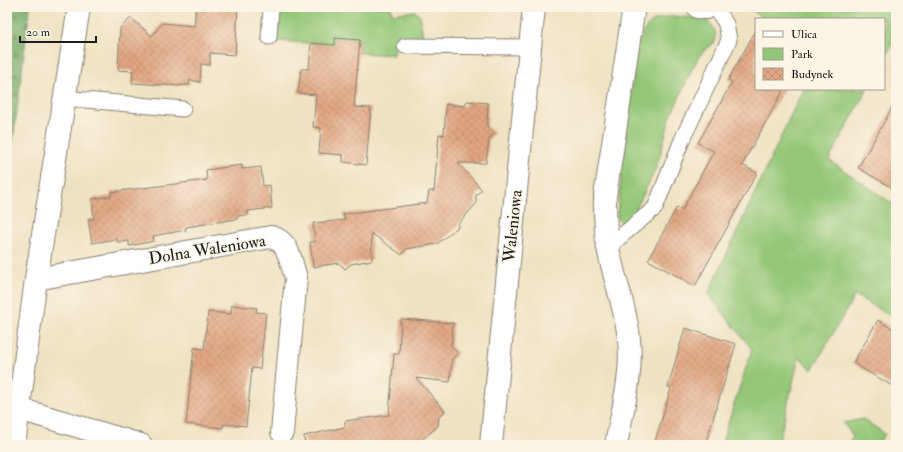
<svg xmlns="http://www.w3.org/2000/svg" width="903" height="452" viewBox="0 0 903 452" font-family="'IM FELL Double Pica',serif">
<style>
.green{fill:#93c676;stroke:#587149}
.forest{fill:url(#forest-firs);stroke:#496442}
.building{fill:url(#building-cross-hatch)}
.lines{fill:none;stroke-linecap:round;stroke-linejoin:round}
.service-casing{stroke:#867f6f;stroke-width:17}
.minor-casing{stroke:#867f6f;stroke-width:24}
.service{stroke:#fff;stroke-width:15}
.minor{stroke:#fff;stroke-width:22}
.labels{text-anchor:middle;stroke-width:3;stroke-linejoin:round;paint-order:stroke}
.street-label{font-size:17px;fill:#1c1c1c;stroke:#fcf5e5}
</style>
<defs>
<pattern id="forest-firs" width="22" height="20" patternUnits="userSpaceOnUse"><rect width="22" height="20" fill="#76ab67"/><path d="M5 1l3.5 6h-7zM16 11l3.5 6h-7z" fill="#608a54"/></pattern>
<pattern id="building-cross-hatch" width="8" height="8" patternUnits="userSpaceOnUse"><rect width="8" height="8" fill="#e1a682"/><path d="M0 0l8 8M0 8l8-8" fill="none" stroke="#c08e70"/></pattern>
</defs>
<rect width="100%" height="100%" fill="#fcf5e5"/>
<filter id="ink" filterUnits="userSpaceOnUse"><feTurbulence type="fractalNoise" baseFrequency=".025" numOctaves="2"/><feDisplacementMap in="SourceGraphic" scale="8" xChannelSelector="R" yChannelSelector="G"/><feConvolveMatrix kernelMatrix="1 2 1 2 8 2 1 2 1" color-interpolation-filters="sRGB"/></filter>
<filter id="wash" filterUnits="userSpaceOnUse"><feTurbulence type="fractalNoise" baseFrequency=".012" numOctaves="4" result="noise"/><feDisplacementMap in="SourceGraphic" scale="16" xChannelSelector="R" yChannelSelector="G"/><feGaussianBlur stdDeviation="0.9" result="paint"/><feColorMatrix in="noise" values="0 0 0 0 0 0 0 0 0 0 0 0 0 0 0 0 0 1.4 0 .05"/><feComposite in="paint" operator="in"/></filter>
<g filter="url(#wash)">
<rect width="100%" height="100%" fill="#efe2c2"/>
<g class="green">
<path d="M280,7H391L392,14L415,11L420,16L423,38L396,39L394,55L359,53L360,40L336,38L335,45L277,41L278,10Z"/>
<path d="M748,7H896V37L884,59V19H766L747,8Z"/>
<path d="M673,16L704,19C714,25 717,31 715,42L704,51L700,55L692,69L670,118L657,166L650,181L636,209L630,219L626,223L621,222L618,219L617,213L637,44C646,24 651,19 673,16Z"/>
<path d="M803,89H867L829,160L896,206V319L855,295L812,370L799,357L778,445H721L752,349L708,294Z"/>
<path d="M863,419L885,434L877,445H847L853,436L843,423Z"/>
</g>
<path class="forest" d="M7,7H30L7,188Z"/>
<g id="blocks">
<g class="building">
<path d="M196,7H238L235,55L210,53V65L201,64L200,82L190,80L189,85H180V86L132,83L133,71L118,70L120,28L131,18L152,36L162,23L194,26Z"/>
<path d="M756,30V89H784L742,165L757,173L695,286L648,260L677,207L682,210L714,151L698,143L732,82L728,80Z"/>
<path d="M335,38L360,40L354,107L371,108L366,165L343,162V155L319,153L321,128L313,127L316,95L298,93L301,69H309L311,43L335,45Z"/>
<path d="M466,101L488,103L487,127L494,133L489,139L486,163H458L482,190L476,195V204L458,224V227L437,244L406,249L402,255L371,233L372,260L351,264L345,269L339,263L313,267L310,242H315L313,223L345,220L343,214L427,203L429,191H434L439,134L444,135L446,104L465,106Z"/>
<path d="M896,101V190L858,168Z"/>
<path d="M242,165V169L261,167L263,186L270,185L272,208L248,211V215L238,216L237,219L186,227V230L153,236L154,241L129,246V241L117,242V239L92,243L88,219H94L92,199L111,196V192L207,180L206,170Z"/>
<path d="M232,305L257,308L256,312L266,313L260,369L252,368L246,426L223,424V428L186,424L194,348L204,349L208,312L231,314Z"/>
<path d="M401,319L453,323L451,346L458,354L452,359L450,382L416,378L445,411L439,417L438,426L416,445H305L304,436L345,427V421L389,415L394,354H399Z"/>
<path d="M878,320L896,331V388L853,363Z"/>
<path d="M685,328L736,344L705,445H654L671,388L668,387Z"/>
</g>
</g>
</g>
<g filter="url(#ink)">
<use href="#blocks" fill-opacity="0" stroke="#867f6f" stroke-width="1"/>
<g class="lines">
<defs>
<g id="service">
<path d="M269,37L271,7"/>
<path d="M405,46L530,47"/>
<path d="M64,98L183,109"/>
<path d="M608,247L655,208L682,140L729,40L726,24L715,7"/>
</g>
<g id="minor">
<path d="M698,7L706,8L707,7"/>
<path d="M36,279L271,237C274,238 277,239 280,241C290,249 292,266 296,278L282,432"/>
<path d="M19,409L141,445"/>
<path d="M14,445L36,279L79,7"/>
<path d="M491,445L534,7"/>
<path d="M616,445C622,411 633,375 629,340C626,308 614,279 608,248C605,231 605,214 605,196L634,7"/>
</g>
</defs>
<use href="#service" class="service-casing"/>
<use href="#minor" class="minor-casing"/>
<use href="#service" class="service"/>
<use href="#minor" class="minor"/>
</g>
</g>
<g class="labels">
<g class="street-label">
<text transform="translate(512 226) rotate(-84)" y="6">Waleniowa</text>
<text transform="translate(207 249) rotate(-9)" y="6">Dolna Waleniowa</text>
</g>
</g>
<rect width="903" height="452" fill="none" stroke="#fcf5e5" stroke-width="24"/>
<rect x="755" y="18" width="130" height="72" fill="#fcf5e5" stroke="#a29e95"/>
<rect x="763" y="31" width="20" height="6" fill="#ffffff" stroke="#a29e95"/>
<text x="791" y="38" font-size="12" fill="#1c1c1c">Ulica</text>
<rect x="763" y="48" width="20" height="12" fill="#93c676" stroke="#a29e95"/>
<text x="791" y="58" font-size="12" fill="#1c1c1c">Park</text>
<rect x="763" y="68" width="20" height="12" fill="url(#building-cross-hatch)" stroke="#a29e95"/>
<text x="791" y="78" font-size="12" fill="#1c1c1c">Budynek</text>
<path d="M20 36v6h76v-6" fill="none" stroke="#1c1c1c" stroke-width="2"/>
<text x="26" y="36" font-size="12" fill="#1c1c1c" stroke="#fcf5e5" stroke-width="3" paint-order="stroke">20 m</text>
</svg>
